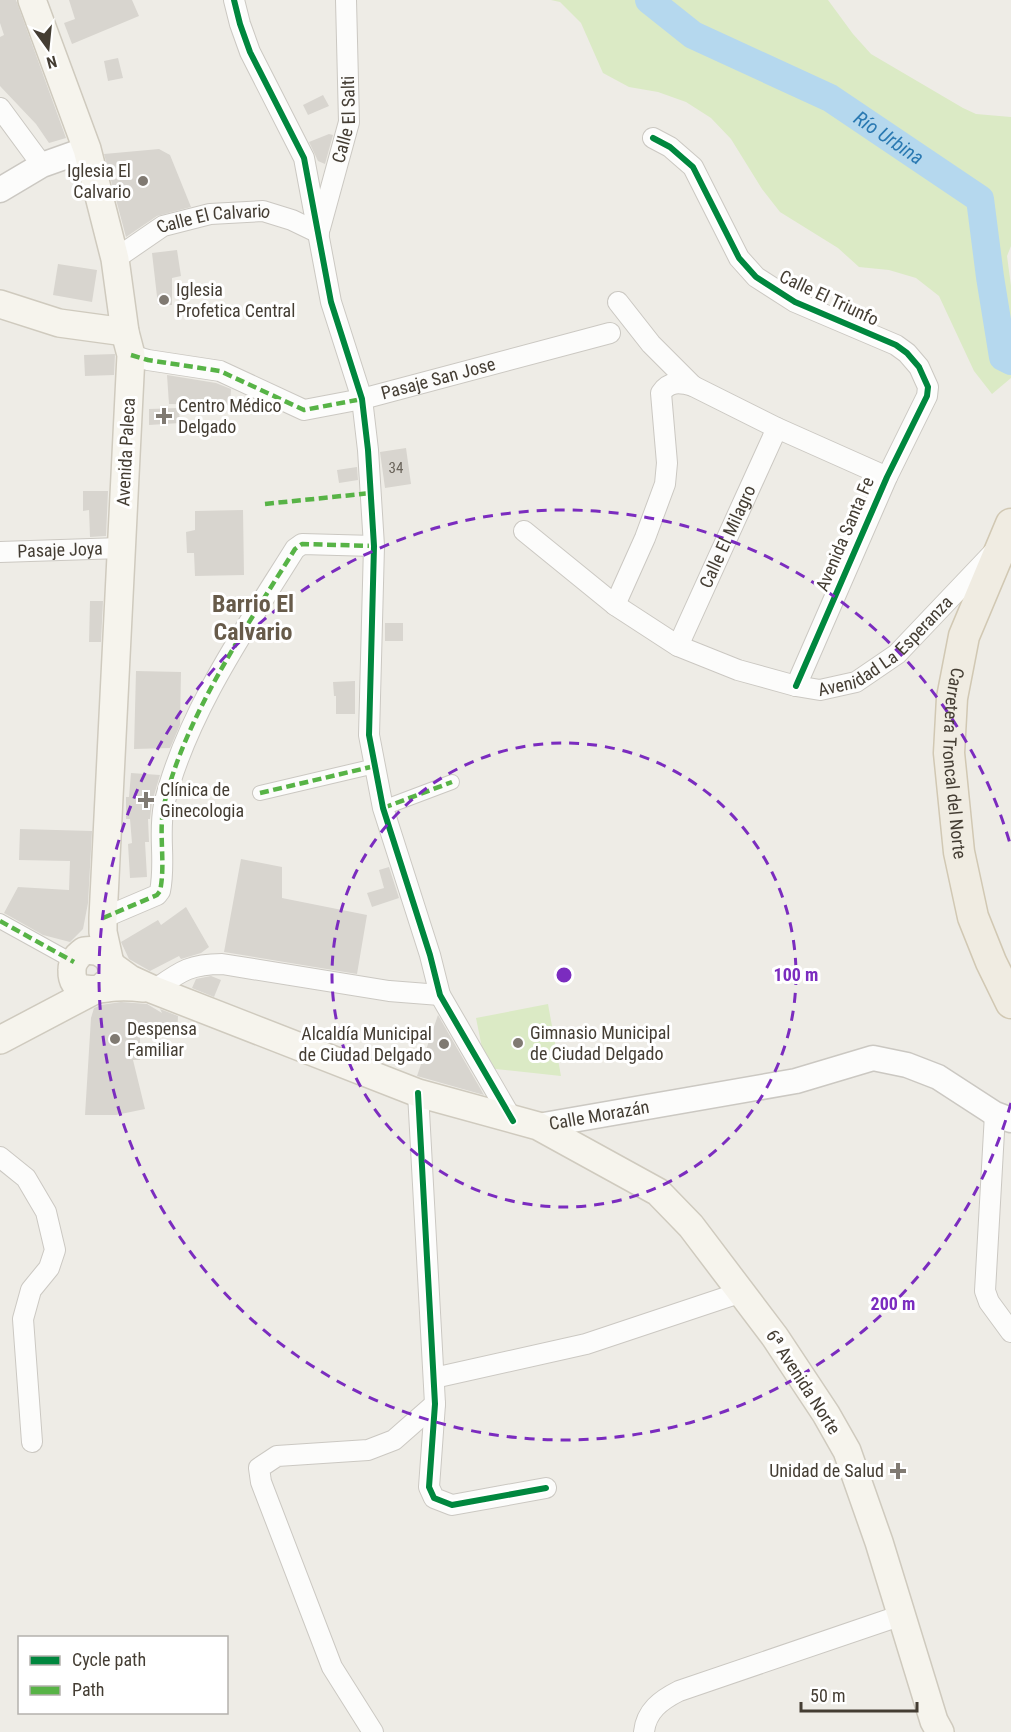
<svg xmlns="http://www.w3.org/2000/svg" width="1011" height="1732" viewBox="0 0 1011 1732" font-family="'Roboto Condensed',sans-serif">
<style>
.green{fill:#dbeac5}
.lines{fill:none;stroke-linecap:round;stroke-linejoin:round}
.river{stroke:#b5d8ee;stroke-width:28}
.building{fill:#d8d5cf}
.pedestrian-casing{stroke:#cbc8c2;stroke-width:16}
.minor-casing{stroke:#cbc8c2;stroke-width:22}
.tertiary-casing{stroke:#cbc8c2;stroke-width:27}
.secondary-casing{stroke:#cfcabe;stroke-width:30}
.primary-casing{stroke:#d1c8b3;stroke-width:33}
.pedestrian{stroke:#fcfcfb;stroke-width:14}
.minor{stroke:#fcfcfb;stroke-width:20}
.tertiary{stroke:#fcfcfb;stroke-width:24}
.secondary{stroke:#f6f4ed;stroke-width:27}
.primary{stroke:#f0ece2;stroke-width:30}
.quiet{stroke:#57b346;stroke-width:4.5;stroke-dasharray:9 4.5;stroke-linecap:butt}
.cycleway-casing{stroke:#fff;stroke-width:10}
.cycleway{stroke:#00873e;stroke-width:6}
.ring{fill:none;stroke:#7b2cbf;stroke-width:3;stroke-dasharray:10 8}
.poi-dot{fill:#807a72;stroke:#fff;stroke-width:2}
.labels{text-anchor:middle;stroke-width:6;stroke-linejoin:round;paint-order:stroke}
.number-label{font-size:15px;fill:#6a645b}
.street-label{font-size:18px;fill:#443d33;stroke:#fff}
.poi-label{font-size:18px;fill:#443d33;stroke:#fff;text-anchor:start}
.water-label{font-size:20px;font-style:italic;fill:#2a79b2;stroke:#fff}
.district-label{font-size:24px;font-weight:bold;fill:#675b4a;stroke:#fff}
.centre{fill:#7b2cbf;stroke:#fff;stroke-width:3}
.ring-label{font-size:18px;text-anchor:middle;font-weight:bold;fill:#7b2cbf;stroke:#fff;stroke-width:6;stroke-linejoin:round;paint-order:stroke}
</style>
<rect width="100%" height="100%" fill="#eeece6"/>
<g class="green">
<path d="M551,0H828L853,34L871,54L963,108L976,114L1011,117V246L1007,256L1011,286V378L992,394L974,371L939,296L916,278L889,270L859,267L838,248L780,212L762,189L731,139L711,118L686,102L658,92L629,87L603,73L581,23L560,2Z"/>
<path d="M548,1004L561,1076L486,1068L476,1018Z"/>
</g>
<g class="lines">
<path class="river" id="s1" d="M649,0L693,35L830,98L980,199L990,277L1003,357L1011,361"/>
</g>
<g class="building">
<path d="M0,0H16L66,138L49,143L36,124L0,86V37L4,35L0,23Z"/>
<path d="M69,0H132L139,16L72,44L64,23L75,19Z"/>
<path d="M118,58L123,78L108,81L104,61Z"/>
<path d="M323,95L329,106L308,115L303,105Z"/>
<path d="M329,134L333,135L325,164L318,161L309,142Z"/>
<path d="M159,149L170,155L191,207L157,216L126,237L104,154Z"/>
<path d="M177,250L181,276L172,278V305H158L152,253Z"/>
<path d="M58,264L97,270L92,302L53,295Z"/>
<path d="M115,354L114,375L85,376L84,355Z"/>
<path d="M167,375L216,383L231,389L230,405L169,404Z"/>
<path d="M179,408L180,423L149,425V409Z"/>
<path d="M406,448L411,484L385,488L380,452Z"/>
<path d="M357,467L358,480L339,483L337,470Z"/>
<path d="M83,491H108L106,536L90,537L89,510L83,511Z"/>
<path d="M243,510L244,575L195,576L194,553H187L186,532L195,530V511Z"/>
<path d="M90,601H103L101,642H89Z"/>
<rect x="385" y="623" width="18" height="18"/>
<path d="M136,671L181,672L180,725L170,748L134,749Z"/>
<path d="M355,681V714H336V696H334L333,682Z"/>
<path d="M131,773L160,775L152,802L150,819H148L149,842H145L147,877L130,878L128,844L132,843L130,819H126V797H129Z"/>
<path d="M20,829L92,831L88,903L83,929L70,942L43,935L4,913L18,887L69,890L70,861L19,860Z"/>
<path d="M241,859L282,867V898L367,915L357,974L224,952Z"/>
<path d="M389,867L399,898L372,907L367,893L384,888L379,870Z"/>
<path d="M186,907L209,947L201,953L181,959L179,956L150,971L129,959L121,942L158,920L161,925Z"/>
<path d="M211,976L221,980L214,997L192,988L196,979Z"/>
<path d="M121,1002L147,1004L162,1013L160,1009L178,1016L177,1037L174,1033L140,1031V1060H133L145,1109L116,1115H85L91,1018L94,1008L101,1005Z"/>
<path d="M438,1015L484,1095L417,1076Z"/>
</g>
<g class="lines">
<defs>
<g id="pedestrian">
<path d="M260,793L375,766"/>
<path d="M383,808L452,782"/>
<path d="M0,921L74,962"/>
</g>
<g id="minor">
<path d="M234,0L240,24L250,52L304,158L331,302L362,399L368,450L374,546L369,735L383,808L430,955L440,995L513,1121"/>
<path d="M0,108L42,165"/>
<path d="M653,138L670,147L693,167L739,258L756,277L795,302L896,345L907,353L919,367L928,387L927,396L887,477L796,686"/>
<path id="s2" d="M320,228L349,122L346,0"/>
<path id="s3" d="M115,259L163,226L210,214L263,211L292,220L319,233"/>
<path d="M618,302L651,344L693,386"/>
<path id="s4" d="M131,355L148,360L220,371L304,410L362,399L610,333"/>
<path id="s5" d="M524,531L615,605L678,646L738,670L796,686L820,690L856,682L897,654L993,553"/>
<path id="s6" d="M0,552L121,548"/>
<path d="M615,605L645,538L665,484L667,463L661,393C669,381 680,382 693,386L777,428L887,477"/>
<path id="s7" d="M678,646L777,428"/>
<path d="M103,918L157,895L160,891C166,863 158,833 164,805C185,716 247,626 295,549L302,544L374,546"/>
<path d="M154,990C180,972 189,964 222,964L389,991L440,995"/>
<path d="M418,1093L435,1404L429,1487L434,1498L452,1505L546,1488"/>
<path d="M995,1114L985,1291L989,1302L1011,1332"/>
<path d="M0,1157L26,1178L46,1212L55,1250L49,1268L31,1290L23,1319L32,1442"/>
<path d="M434,1378L586,1344L742,1292"/>
<path d="M373,1732L332,1667L261,1482L259,1468L277,1456L368,1450L394,1440L435,1404"/>
<path d="M644,1732C646,1711 661,1700 679,1691L902,1615"/>
</g>
<g id="tertiary">
<path d="M0,190L42,165L87,149"/>
<path id="s8" d="M538,1126L796,1081L873,1058L907,1065L938,1077L995,1114L1011,1120"/>
</g>
<g id="secondary">
<path d="M32,0L87,149L115,259L125,332L131,355L103,918V932L109,959"/>
<path d="M0,304L59,323L125,332"/>
<path d="M112,966L130,979L154,990L418,1093L538,1126L658,1192L691,1226L775,1337L826,1414L847,1451L879,1542L934,1721L940,1732"/>
<path d="M100,989L111,979C116,960 102,948 84,951C77,956 72,962 72,970C71,998 100,988 116,987C126,986 135,987 144,988"/>
<path d="M0,1040L93,991"/>
</g>
<g id="primary">
<path id="s9" d="M1011,524L964,636L952,698L949,753L959,852L973,917L991,962L1011,1003"/>
</g>
</defs>
<use href="#pedestrian" class="pedestrian-casing"/>
<use href="#minor" class="minor-casing"/>
<use href="#tertiary" class="tertiary-casing"/>
<use href="#secondary" class="secondary-casing"/>
<use href="#primary" class="primary-casing"/>
<use href="#pedestrian" class="pedestrian"/>
<use href="#minor" class="minor"/>
<use href="#tertiary" class="tertiary"/>
<use href="#secondary" class="secondary"/>
<use href="#primary" class="primary"/>
<g class="quiet">
<path d="M131,355L148,360L220,371L304,410L362,399"/>
<path d="M265,504L371,493"/>
<path d="M260,793L375,766"/>
<path d="M383,808L452,782"/>
<path d="M103,918L157,895L160,891C166,863 158,833 164,805C185,716 247,626 295,549L302,544L374,546"/>
<path d="M0,921L74,962"/>
</g>
<defs>
<g id="cycleway">
<path d="M234,0L240,24L250,52L304,158L331,302L362,399L368,450L374,546L369,735L383,808L430,955L440,995L513,1121"/>
<path d="M653,138L670,147L693,167L739,258L756,277L795,302L896,345L907,353L919,367L928,387L927,396L887,477L796,686"/>
<path d="M418,1093L435,1404L429,1487L434,1498L452,1505L546,1488"/>
</g>
</defs>
<use href="#cycleway" class="cycleway-casing"/>
<use href="#cycleway" class="cycleway"/>
</g>
<g class="ring">
<circle cx="564" cy="975" r="232"/>
<path d="M1011 1103A465 465 0 1 1 1011 847"/>
</g>
<g class="poi-dot">
<circle cx="143" cy="181" r="6"/>
<circle cx="164" cy="300" r="6"/>
<path d="M161 407h6v6h6v6h-6v6h-6v-6h-6v-6h6z"/>
<path d="M143 791h6v6h6v6h-6v6h-6v-6h-6v-6h6z"/>
<circle cx="115" cy="1039" r="6"/>
<circle cx="518" cy="1043" r="6"/>
<circle cx="444" cy="1044" r="6"/>
<path d="M895 1462h6v6h6v6h-6v6h-6v-6h-6v-6h6z"/>
</g>
<g class="labels">
<g class="number-label">
<text x="396" y="473">34</text>
</g>
<g class="street-label">
<text dy="6" stroke="none"><textPath href="#s2" startOffset="112">Calle El Salti</textPath></text>
<text dy="6" stroke="none"><textPath href="#s3" startOffset="110">Calle El Calvario</textPath></text>
<text transform="translate(829 298) rotate(25)" y="6">Calle El Triunfo</text>
<text dy="6" stroke="none"><textPath href="#s4" startOffset="321">Pasaje San Jose</textPath></text>
<text transform="translate(126 452) rotate(-87)" y="6">Avenida Paleca</text>
<text transform="translate(845 534) rotate(-67)" y="6">Avenida Santa Fe</text>
<text dy="6" stroke="none"><textPath href="#s7" startOffset="120">Calle El Milagro</textPath></text>
<text dy="6" stroke="none"><textPath href="#s6" startOffset="60">Pasaje Joya</textPath></text>
<text dy="6" stroke="none"><textPath href="#s5" startOffset="422">Avenidad La Esperanza</textPath></text>
<text dy="6" stroke="none"><textPath href="#s9" startOffset="250">Carretera Troncal del Norte</textPath></text>
<text dy="6" stroke="none"><textPath href="#s8" startOffset="62">Calle Morazán</textPath></text>
<text transform="translate(803 1382) rotate(57)" y="6">6ª Avenida Norte</text>
</g>
<g class="poi-label">
<text x="131" y="177" text-anchor="end">Iglesia El<tspan x="131" dy="21">Calvario</tspan></text>
<text x="176" y="296">Iglesia<tspan x="176" dy="21">Profetica Central</tspan></text>
<text x="178" y="412">Centro Médico<tspan x="178" dy="21">Delgado</tspan></text>
<text x="160" y="796">Clínica de<tspan x="160" dy="21">Ginecologia</tspan></text>
<text x="127" y="1035">Despensa<tspan x="127" dy="21">Familiar</tspan></text>
<text x="530" y="1039">Gimnasio Municipal<tspan x="530" dy="21">de Ciudad Delgado</tspan></text>
<text x="432" y="1040" text-anchor="end">Alcaldía Municipal<tspan x="432" dy="21">de Ciudad Delgado</tspan></text>
<text x="884" y="1477" text-anchor="end">Unidad de Salud</text>
</g>
<g class="water-label">
<text dy="7" stroke="none"><textPath href="#s1" startOffset="278">Río Urbina</textPath></text>
</g>
<g class="district-label">
<text x="253" y="612">Barrio El<tspan x="253" dy="28">Calvario</tspan></text>
</g>
</g>
<circle cx="564" cy="975" r="9" class="centre"/>
<g class="ring-label">
<text x="796" y="981">100 m</text>
<text x="893" y="1310">200 m</text>
</g>
<rect x="18" y="1636" width="210" height="78" fill="#ffffff" stroke="#b4b1ad" stroke-width="1.5"/>
<rect x="30" y="1656" width="30" height="9" fill="#00873e" stroke="#b4b1ad" stroke-width="1.5"/>
<text x="72" y="1666" font-size="18" fill="#443d33">Cycle path</text>
<rect x="30" y="1686" width="30" height="9" fill="#57b346" stroke="#b4b1ad" stroke-width="1.5"/>
<text x="72" y="1696" font-size="18" fill="#443d33">Path</text>
<g transform="translate(48 48) rotate(165)" stroke="#ffffff" stroke-width="4.5" paint-order="stroke">
<path d="M0-4.5L10 22L0 15L-10 22Z" fill="#443d33"/>
<text y="-9" font-size="16" font-weight="bold" text-anchor="middle" fill="#443d33">N</text>
</g>
<path d="M801 1702v9h116v-9" fill="none" stroke="#443d33" stroke-width="3"/>
<text x="810" y="1702" font-size="18" fill="#443d33" stroke="#ffffff" stroke-width="4.5" paint-order="stroke">50 m</text>
</svg>
